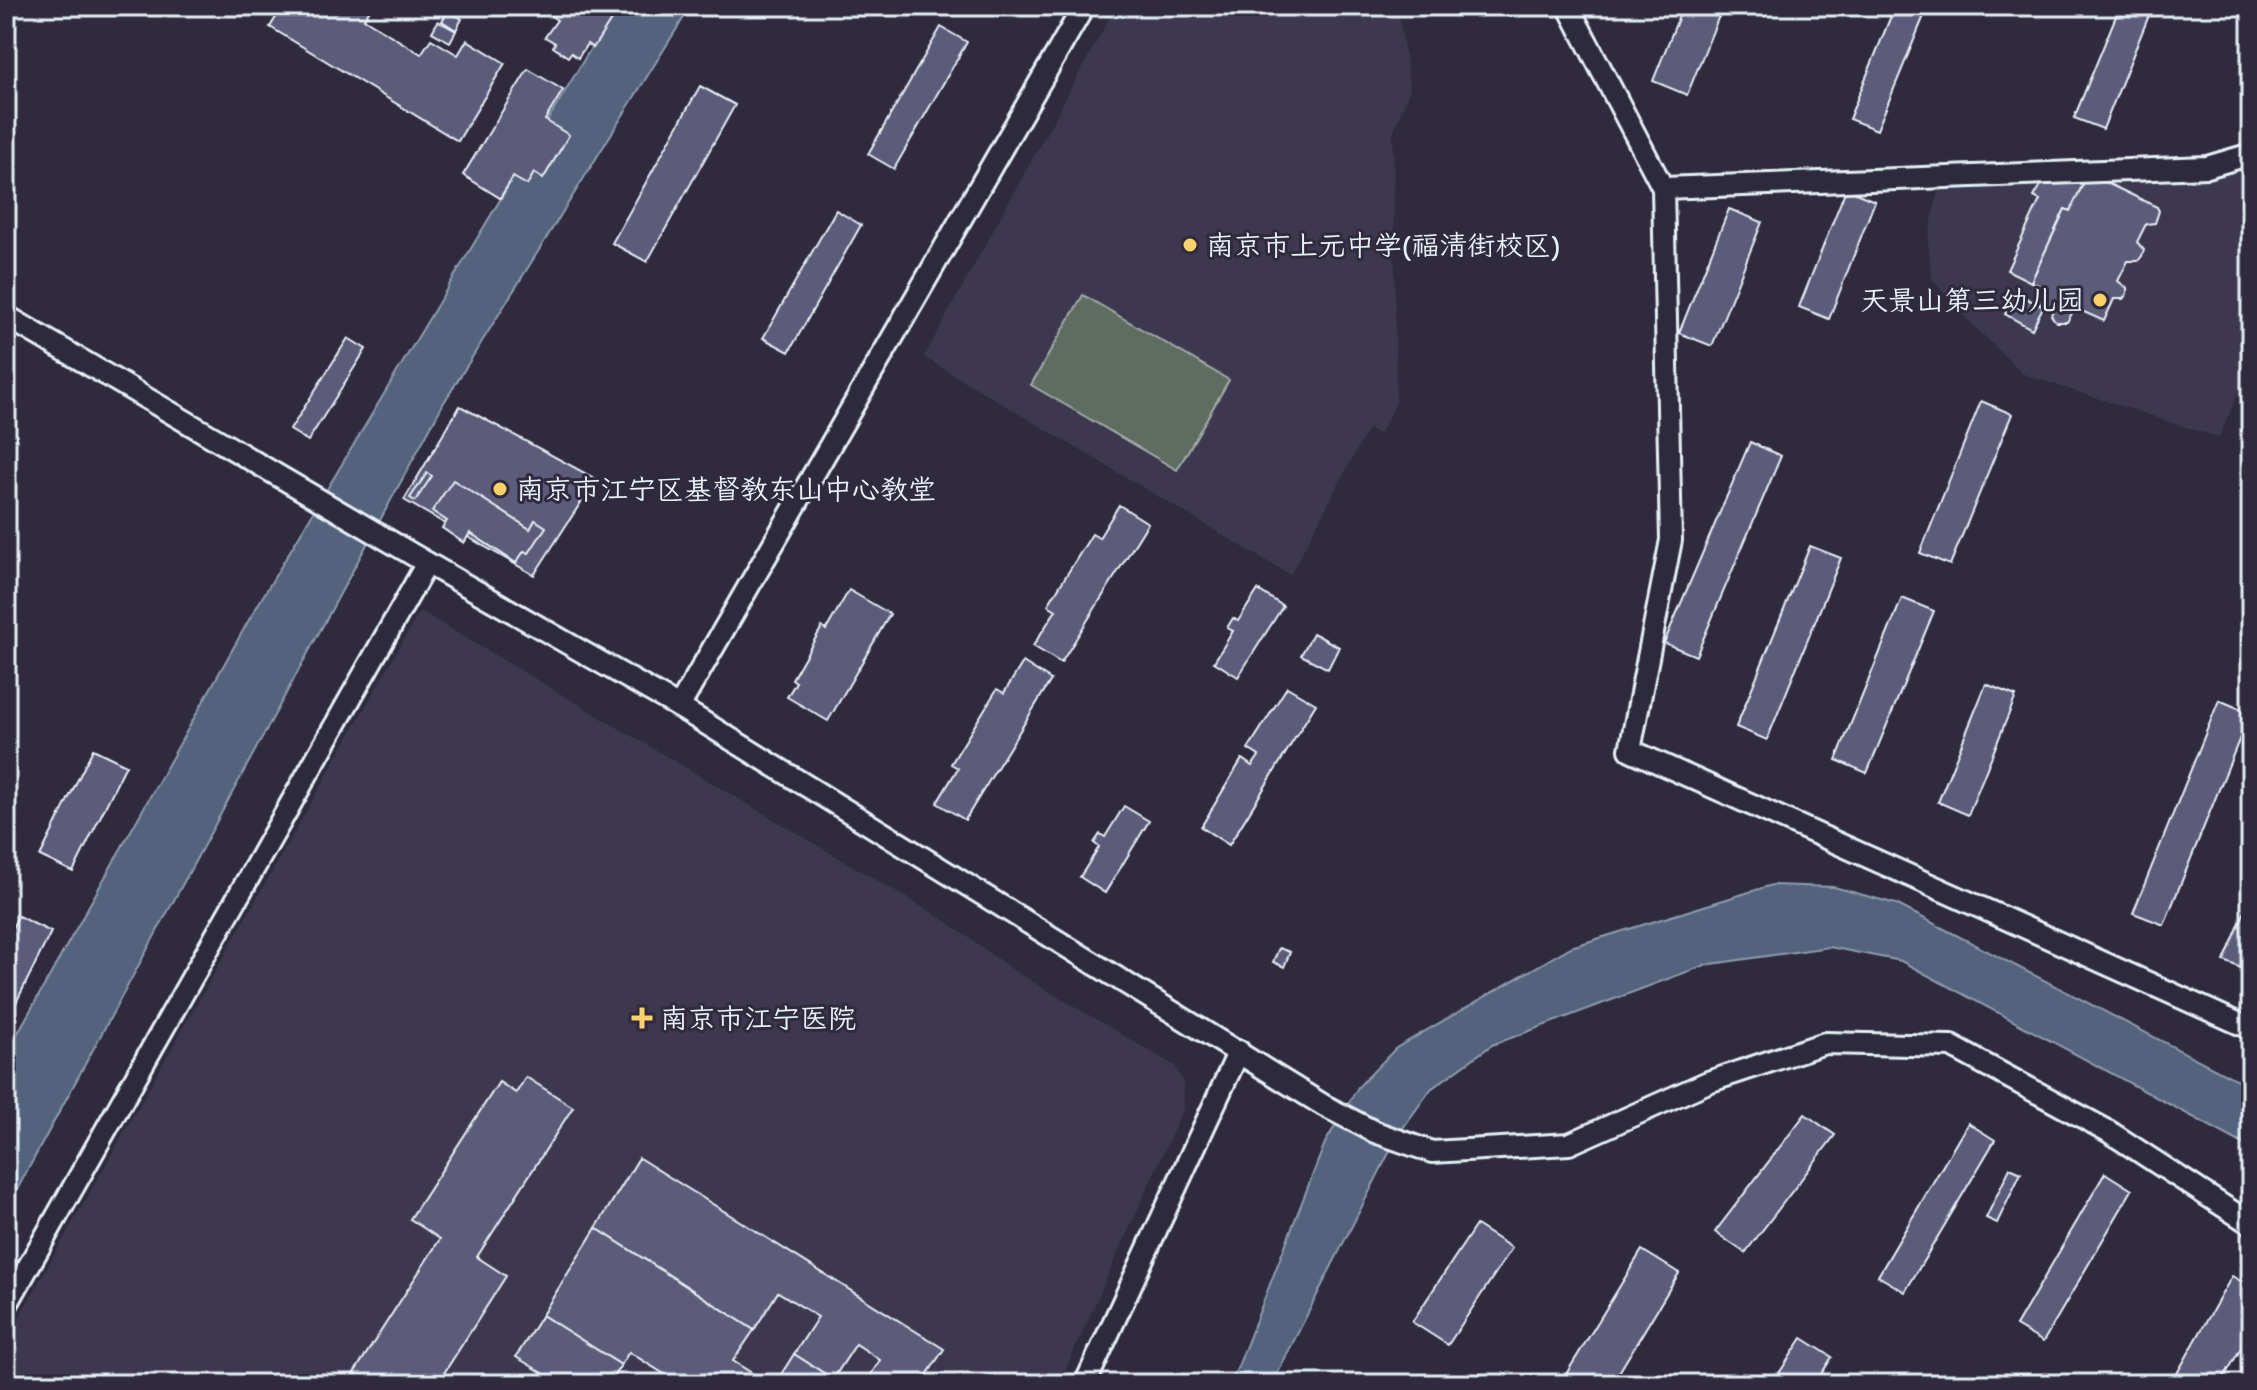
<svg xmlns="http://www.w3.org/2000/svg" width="2257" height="1390" viewBox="0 0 2257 1390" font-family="Itim,'LXGW WenKai TC',sans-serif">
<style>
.built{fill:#3c394f}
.green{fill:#616c61;stroke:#a4aeac;stroke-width:2}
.water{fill:#52647d;stroke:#8e9cae;stroke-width:2}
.building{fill:#5c5c7a;stroke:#e8f1f8;stroke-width:2}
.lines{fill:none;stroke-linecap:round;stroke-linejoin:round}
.minor-casing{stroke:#e8f1f8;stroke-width:26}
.minor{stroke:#2f2a3d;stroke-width:20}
.poi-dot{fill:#ffd166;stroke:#2f2a3d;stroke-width:3}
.labels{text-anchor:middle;stroke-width:6;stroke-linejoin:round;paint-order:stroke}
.poi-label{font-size:28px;fill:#e8f1f8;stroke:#2f2a3d;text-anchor:start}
</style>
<rect width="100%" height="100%" fill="#2f2a3d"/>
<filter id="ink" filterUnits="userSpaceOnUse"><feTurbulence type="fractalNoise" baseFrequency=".0125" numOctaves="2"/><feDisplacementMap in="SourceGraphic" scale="16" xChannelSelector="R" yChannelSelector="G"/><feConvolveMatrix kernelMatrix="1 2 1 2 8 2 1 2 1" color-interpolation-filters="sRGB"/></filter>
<g filter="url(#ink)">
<g class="built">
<path d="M1116,6H1398L1410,89L1393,132L1396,403L1379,434L1368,429L1290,575L924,357Z"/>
<path d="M2251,170V362L2219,438L2023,374L1968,320L1932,279L1928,241L1939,185Z"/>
<path d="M420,611L946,921L1013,970L1175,1066L1183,1083L1184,1107L1059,1384H6V1340Z"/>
</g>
<path class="green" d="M1083,295L1229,380L1177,470L1031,385Z"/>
<g class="water">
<path d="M616,6H691L443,404L6,1210V1054L250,618Z"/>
<path d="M1772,885L1834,887L1896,904L2251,1087V1148L1901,961L1829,947L1705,965L1492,1045L1431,1089L1398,1135L1272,1384H1229L1237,1369L1325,1143L1358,1087L1396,1048L1571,947Z"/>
</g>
<g class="building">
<path d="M283,6H372L364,19L421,54L431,39L458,55L467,40L505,63L458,141L270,27Z"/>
<path d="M557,6H620L593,48L587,44L578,58L571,53L568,57L553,47L555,43L545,37L557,20L551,16Z"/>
<path d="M1683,6H1723L1687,95L1653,81Z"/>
<path d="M1895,6H1928L1877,130L1849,119Z"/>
<path d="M2120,6L2152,8L2103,129L2074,118Z"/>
<path d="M448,11L462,19L456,30L442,21Z"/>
<path d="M438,21L456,31L450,42L432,32Z"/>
<path d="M941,27L967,42L894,169L868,154Z"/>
<path d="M528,69L563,90L545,120L569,135L543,179L534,173L527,185L513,177L500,198L463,175Z"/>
<path d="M700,86L735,105L647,262L612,243Z"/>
<path d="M2060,172L2088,174L2070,211L2065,209L2031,282L2007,270L2040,200L2034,197L2041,185Z"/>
<path d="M2088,174L2157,207L2159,211L2155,223L2146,224L2137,242L2144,250L2142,256L2138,261H2128L2118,281L2127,288V294L2123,299H2114L2104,321L2075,308L2067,322H2056L2051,315L2053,310L2034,301L2040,286L2031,282L2065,209L2070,211Z"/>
<path d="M1846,189L1875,201L1829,319L1799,307Z"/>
<path d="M1729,209L1762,222L1712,346L1679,333Z"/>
<path d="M836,210L861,225L789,352L763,338Z"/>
<path d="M2016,293L2043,307L2032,329L2005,314Z"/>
<path d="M348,338L366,349L308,441L290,430Z"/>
<path d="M1981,401L2012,414L1950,565L1920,553Z"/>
<path d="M460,406L596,479L534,575L404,500Z"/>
<path d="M1750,442L1781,456L1696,656L1664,643Z"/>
<path d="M427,473L432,476L415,501L410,498Z"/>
<path d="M453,480L530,529L535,520L546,527L529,553L524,551L516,563L470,533L464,543L442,528L447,521L432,511Z"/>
<path d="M1119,505L1148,523L1061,663L1033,646L1056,610L1048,605L1092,534L1099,538Z"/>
<path d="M1810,546L1841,558L1767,740L1736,727Z"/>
<path d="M849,590L890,614L828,721L787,697L796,682L792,679L822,627L826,630Z"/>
<path d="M1258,590L1283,606L1238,677L1214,662L1233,631L1227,628L1233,618L1238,621Z"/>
<path d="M1902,598L1934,611L1867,773L1836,760Z"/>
<path d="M1313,633L1339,647L1328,669L1301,655Z"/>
<path d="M1023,662L1051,680L965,820L937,803L958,768L951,764L997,689L1004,693Z"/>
<path d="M1986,684L2016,696L1968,815L1938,802Z"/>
<path d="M1287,687L1316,704L1229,845L1201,827L1242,759L1252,766L1259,756L1248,749Z"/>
<path d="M2219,700L2250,713L2164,925L2133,913Z"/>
<path d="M93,749L126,765L73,872L40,856Z"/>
<path d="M1124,806L1149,821L1105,893L1080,877L1099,847L1094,843L1100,834L1105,837Z"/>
<path d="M2251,896V972L2224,961Z"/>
<path d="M18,916L51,932L6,1023V941Z"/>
<path d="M1279,948L1290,952L1284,967L1273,962Z"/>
<path d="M526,1077L573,1107L477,1257L506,1276L437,1384H347L440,1239L410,1219L499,1082L516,1093Z"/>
<path d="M1805,1114L1835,1135L1745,1253L1715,1232Z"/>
<path d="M1968,1123L1995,1140L1905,1292L1878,1276Z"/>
<path d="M639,1158L944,1349L921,1384H865L880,1360L856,1344L833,1379L794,1354L818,1317L778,1292L754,1330L596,1228Z"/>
<path d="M2010,1168L2021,1173L1997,1223L1986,1218Z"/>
<path d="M2105,1173L2132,1190L2043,1342L2016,1326Z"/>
<path d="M1476,1225L1512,1248L1448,1345L1412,1322Z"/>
<path d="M596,1228L754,1330L733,1361L769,1384H680L629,1352L621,1365L542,1315Z"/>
<path d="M1642,1250L1679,1273L1612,1384H1560Z"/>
<path d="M2232,1276L2251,1287V1331L2220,1384H2171Z"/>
<path d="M542,1315L621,1365L611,1380L618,1384H536L543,1373L516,1357Z"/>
<path d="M1802,1338L1832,1357L1815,1384H1772Z"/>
<path d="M794,1354L833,1379L830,1384H775Z"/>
</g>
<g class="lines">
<defs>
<g id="minor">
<path d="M1568,6L1663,188L1671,540L1630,750L2251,1029"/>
<path d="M1663,188L2207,167L2251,154"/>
<path d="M6,316L427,563L679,707L1323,1105L1375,1132L1432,1152L1569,1144L1708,1082L1825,1043L1951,1046L2108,1131L2251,1224"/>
<path d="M679,707L1084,6"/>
<path d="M6,1306L427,563"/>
<path d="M1085,1384L1239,1051"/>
</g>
</defs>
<use href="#minor" class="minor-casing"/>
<use href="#minor" class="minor"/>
</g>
</g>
<g class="poi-dot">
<circle cx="1190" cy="245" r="8"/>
<circle cx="2100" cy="300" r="8"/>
<circle cx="500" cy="489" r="8"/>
<path d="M638 1006h8v8h8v8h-8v8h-8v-8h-8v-8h8z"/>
</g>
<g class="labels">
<g class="poi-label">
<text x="1206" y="255">南京市上元中学(福清街校区)</text>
<text x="2084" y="310" text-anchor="end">天景山第三幼儿园</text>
<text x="516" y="499">南京市江宁区基督教东山中心教堂</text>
<text x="660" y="1028">南京市江宁医院</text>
</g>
</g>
<rect width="2257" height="1390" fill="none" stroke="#2f2a3d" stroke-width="32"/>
<rect x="16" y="16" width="2225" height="1358" fill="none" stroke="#e8f1f8" stroke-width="3" filter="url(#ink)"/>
</svg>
